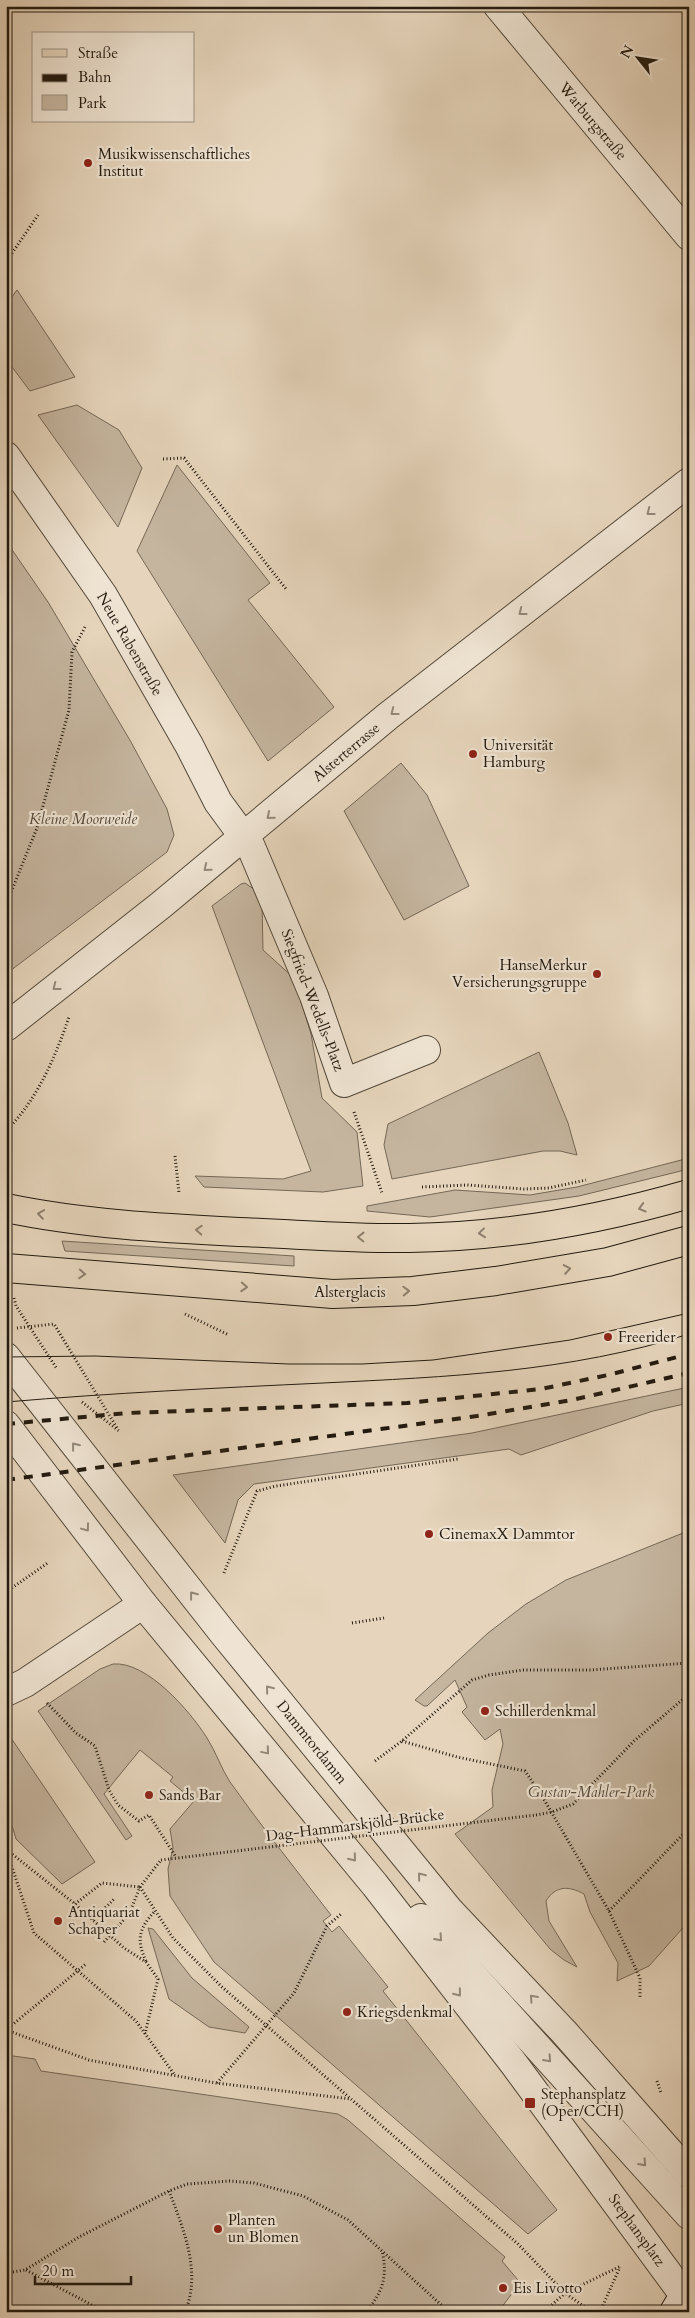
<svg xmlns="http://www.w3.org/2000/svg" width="695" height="2318" viewBox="0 0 695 2318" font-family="Cardo,serif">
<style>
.green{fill:#c5b59f;stroke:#746857}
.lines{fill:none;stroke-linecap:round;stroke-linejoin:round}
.minor-casing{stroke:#54493a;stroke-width:30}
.tertiary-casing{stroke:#54493a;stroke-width:30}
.secondary-casing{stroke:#231a0f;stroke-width:30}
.primary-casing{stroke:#231a0f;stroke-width:30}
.path{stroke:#231a0f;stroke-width:3;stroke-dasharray:1 2.5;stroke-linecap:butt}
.minor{stroke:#efe4d3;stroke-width:28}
.tertiary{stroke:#efe4d3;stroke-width:28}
.secondary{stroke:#efe4d3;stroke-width:28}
.primary{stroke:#e6d5bc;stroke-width:28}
.tram{stroke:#231a0f;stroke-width:1}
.rail{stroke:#231a0f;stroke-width:4;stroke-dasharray:9 9;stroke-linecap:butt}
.path-bridge{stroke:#231a0f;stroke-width:3;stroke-dasharray:1 2.5;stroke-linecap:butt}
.oneway{stroke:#93897b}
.oneway2{stroke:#8e816e}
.poi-dot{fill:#8f2418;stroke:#efe4d3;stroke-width:2}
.labels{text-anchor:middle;stroke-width:4.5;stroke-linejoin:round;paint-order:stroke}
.street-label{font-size:15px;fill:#231a0f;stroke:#efe4d3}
.poi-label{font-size:15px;fill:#231a0f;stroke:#efe4d3;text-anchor:start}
.park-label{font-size:15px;font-style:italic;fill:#54483a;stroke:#efe4d3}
</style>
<rect width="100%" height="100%" fill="#e6d5bc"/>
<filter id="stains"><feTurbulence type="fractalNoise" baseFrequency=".004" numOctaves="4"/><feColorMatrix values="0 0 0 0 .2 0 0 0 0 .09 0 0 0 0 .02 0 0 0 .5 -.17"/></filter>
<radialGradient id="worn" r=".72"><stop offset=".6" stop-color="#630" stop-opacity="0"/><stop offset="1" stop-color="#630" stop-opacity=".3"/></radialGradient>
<g class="green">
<path d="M17,290L75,377L30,391L6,359V305Z"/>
<path d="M77,405L119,430L142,468L118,527L38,415Z"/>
<path d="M177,465L270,583L248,600L334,707L268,761L137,551Z"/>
<path d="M6,541L48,602L131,742L167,809L174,835L167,852L6,974Z"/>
<path d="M401,763L427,795L469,886L404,920L344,811Z"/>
<path d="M245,883L258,892L262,903L263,950L294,978L311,1034L322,1098L357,1132L363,1186L323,1192L204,1187L195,1176L283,1179L311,1171L212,906L241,884Z"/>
<path d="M539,1052L568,1123L577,1155L560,1151H543L392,1179L384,1145L388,1124Z"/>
<path d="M689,1158V1169L579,1196L430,1217L367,1211V1206L455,1190L530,1195L577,1187Z"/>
<path d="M62,1241L294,1256V1266L65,1251Z"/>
<path d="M689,1387V1403L653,1411L521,1455L509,1449L254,1484L238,1500L225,1543L173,1475L472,1433Z"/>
<path d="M686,1519H689V1921L649,1966L617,1981L618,1963L590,1912L584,1894C569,1886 556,1885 546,1901L549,1921L577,1967L564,1960L550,1949L455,1834L493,1807L492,1790L503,1744L500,1729L485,1740L462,1712L467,1707L455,1680L427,1706H424L415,1700L488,1633L526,1604L566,1580L688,1531Z"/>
<path d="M113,1664C147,1661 190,1711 207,1738C216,1752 221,1768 230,1782C262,1827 297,1871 331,1915L323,1921L332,1932L339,1926L388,1987L383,1991L557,2210L528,2234L214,1962L170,1896L168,1869L173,1848L170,1829L194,1801L170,1781L173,1777L140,1750L104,1794L132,1836L126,1840L38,1711L100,1669Z"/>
<path d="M7,1732L95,1862L62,1884L16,1839L6,1805Z"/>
<path d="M148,1928L153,1929L192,1978L249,2027L245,2033L209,2027L169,1999Z"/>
<path d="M6,2055L35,2059L41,2071L338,2114L348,2120L505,2257L502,2261L523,2286L517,2287L498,2312H6Z"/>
</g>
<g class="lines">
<defs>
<g id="minor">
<path d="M498,6L689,236"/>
<path d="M6,456L103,595L189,745L218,802L251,847L314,996L344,1083L426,1050"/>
<path d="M6,1027L161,905L388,716L689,482"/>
<path d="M6,1692L25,1683L143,1604"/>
</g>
<g id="tertiary">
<path d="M6,1357L223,1633L449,1910L564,2032L689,2174"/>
<path d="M6,1425L143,1604L375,1885L514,2064L689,2302"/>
<path d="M421,1918L689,2215"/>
</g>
<path id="secondary" d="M674,2312L689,2287"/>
<g id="primary">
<path d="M6,1208C83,1224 161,1228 239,1232C296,1234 353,1239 409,1238C504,1237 599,1220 689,1194"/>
<path d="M6,1268L333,1294L413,1291L496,1281L608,1262L689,1240"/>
</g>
</defs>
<use href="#minor" class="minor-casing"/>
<use href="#tertiary" class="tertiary-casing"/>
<use href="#secondary" class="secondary-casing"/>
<use href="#primary" class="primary-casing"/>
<g class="path">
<path d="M6,262L38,215"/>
<path d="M163,459L184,458L286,589"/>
<path d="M6,905L37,828L69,710L72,652L85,627"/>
<path d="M354,1112L382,1193"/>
<path d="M6,1131C37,1100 55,1058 69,1017"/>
<path d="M175,1156L179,1193"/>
<path d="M422,1187L467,1185L524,1189L549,1188L586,1180"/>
<path d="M14,1298L16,1306L57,1369"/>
<path d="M185,1314L229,1335"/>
<path d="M17,1328L54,1324L117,1428"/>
<path d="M82,1402L119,1431"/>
<path d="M6,1517L12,1514"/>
<path d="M224,1573L257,1491L276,1486L458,1459"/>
<path d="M6,1592L49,1562"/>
<path d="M352,1623L384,1618"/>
<path d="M47,1703L76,1733L95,1746L109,1790L118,1805L139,1821L149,1815L176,1857"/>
<path d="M402,1741L457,1757L525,1771L542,1796L609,1911L640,1978V1999"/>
<path d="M375,1761L402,1741L472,1680L489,1675L523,1670H591L689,1663"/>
<path d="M536,1815L552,1812L573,1804L634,1741L689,1694"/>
<path d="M6,1849L34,1933L136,2021L174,2074"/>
<path d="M7,1850L75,1904L124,1948L146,1962L158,1979L145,2034"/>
<path d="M140,1887L173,1938L222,1987L518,2244L565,2293L592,2312"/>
<path d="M75,1904L102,1883L140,1887"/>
<path d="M609,1911L689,1828"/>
<path d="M93,1920L115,1898"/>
<path d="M104,1942L129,1914L140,1887L161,1860"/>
<path d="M146,1961C136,1940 139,1928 155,1911"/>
<path d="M6,2030L89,2060L216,2083L351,2099"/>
<path d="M6,2030L86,1964"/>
<path d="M657,2081L661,2093"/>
<path d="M217,2083L294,1993L327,1926L341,1914"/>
<path d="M169,2191C183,2228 202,2272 185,2312"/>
<path d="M26,2270L105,2312"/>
<path d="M6,2273L25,2270L79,2237L169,2191L187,2184L229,2181L254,2183L303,2196L348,2220L449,2312"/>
<path d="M366,2312C383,2292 388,2275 382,2251"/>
<path d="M544,2312L565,2293L621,2266"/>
<path d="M600,2312L620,2267"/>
</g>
<use href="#minor" class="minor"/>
<use href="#tertiary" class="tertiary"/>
<use href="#secondary" class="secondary"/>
<use href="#primary" class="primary"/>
<g class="tram">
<path d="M6,1357L95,1356L289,1364H362L433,1360L570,1340L689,1313"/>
<path d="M6,1402C112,1393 217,1388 323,1383C446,1377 571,1372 689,1334"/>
</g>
<g class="rail">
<path d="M6,1424L128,1413L407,1403L541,1389L608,1375L689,1354"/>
<path d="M6,1480L477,1416L572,1400L689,1373"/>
</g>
<path class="path-bridge" d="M161,1860L536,1815"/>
</g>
<defs><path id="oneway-chevron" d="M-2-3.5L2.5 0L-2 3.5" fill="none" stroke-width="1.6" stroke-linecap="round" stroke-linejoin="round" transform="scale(1.25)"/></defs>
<g class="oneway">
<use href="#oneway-chevron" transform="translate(650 512) rotate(142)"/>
<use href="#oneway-chevron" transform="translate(522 612) rotate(142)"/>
<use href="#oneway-chevron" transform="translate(394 712) rotate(142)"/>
<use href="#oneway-chevron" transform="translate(270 816) rotate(140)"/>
<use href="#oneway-chevron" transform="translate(207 868) rotate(141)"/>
<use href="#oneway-chevron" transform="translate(56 987) rotate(142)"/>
<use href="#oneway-chevron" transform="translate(75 1446) rotate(-128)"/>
<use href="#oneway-chevron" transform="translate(86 1528) rotate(53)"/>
<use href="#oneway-chevron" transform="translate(193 1595) rotate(-128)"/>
<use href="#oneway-chevron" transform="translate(269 1689) rotate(-129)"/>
<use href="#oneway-chevron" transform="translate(266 1751) rotate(50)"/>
<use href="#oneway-chevron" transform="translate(353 1858) rotate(51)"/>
<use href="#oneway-chevron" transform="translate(421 1876) rotate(-129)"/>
<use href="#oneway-chevron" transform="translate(439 1938) rotate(48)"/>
<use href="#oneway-chevron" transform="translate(458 1993) rotate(51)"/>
<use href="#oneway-chevron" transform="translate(533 1998) rotate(-132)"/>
<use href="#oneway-chevron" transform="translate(548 2059) rotate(48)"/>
<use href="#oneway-chevron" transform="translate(643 2163) rotate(48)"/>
</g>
<g class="oneway2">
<use href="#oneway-chevron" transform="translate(642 1208) rotate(164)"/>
<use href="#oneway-chevron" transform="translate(41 1214) rotate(-171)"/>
<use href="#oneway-chevron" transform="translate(199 1230) rotate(-177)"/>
<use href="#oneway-chevron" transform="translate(482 1233) rotate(174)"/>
<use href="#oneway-chevron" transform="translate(361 1237) rotate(-179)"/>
<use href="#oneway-chevron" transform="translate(567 1269) rotate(-10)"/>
<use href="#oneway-chevron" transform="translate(82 1274) rotate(4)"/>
<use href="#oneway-chevron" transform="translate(244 1287) rotate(4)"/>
<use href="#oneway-chevron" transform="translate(406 1291) rotate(-2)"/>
</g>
<g class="poi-dot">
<circle cx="88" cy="163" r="5"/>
<circle cx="473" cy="754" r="5"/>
<circle cx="597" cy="974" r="5"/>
<circle cx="608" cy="1337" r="5"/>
<circle cx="429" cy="1534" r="5"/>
<circle cx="485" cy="1711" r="5"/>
<circle cx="149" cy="1795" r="5"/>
<circle cx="58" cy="1921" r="5"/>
<circle cx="347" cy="2012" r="5"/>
<rect x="524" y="2097" width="12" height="12" rx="2.5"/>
<circle cx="218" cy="2229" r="5"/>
<circle cx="503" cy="2288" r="5"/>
</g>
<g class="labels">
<g class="street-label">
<text transform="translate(593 121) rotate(50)" y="5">Warburgstraße</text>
<text transform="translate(130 644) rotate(60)" y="5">Neue Rabenstraße</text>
<text transform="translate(346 752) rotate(-40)" y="5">Alsterterrasse</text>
<text transform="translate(313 1000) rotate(69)" y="5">Siegfried-Wedells-Platz</text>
<text x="350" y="1297">Alsterglacis</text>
<text transform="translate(312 1742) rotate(51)" y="5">Dammtordamm</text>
<text transform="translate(355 1825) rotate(-7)" y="5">Dag-Hammarskjöld-Brücke</text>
<text transform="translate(637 2230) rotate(54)" y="5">Stephansplatz</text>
</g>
<g class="poi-label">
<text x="98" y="159">Musikwissenschaftliches<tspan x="98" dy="17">Institut</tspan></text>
<text x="483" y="750">Universität<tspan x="483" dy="17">Hamburg</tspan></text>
<text x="587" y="970" text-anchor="end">HanseMerkur<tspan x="587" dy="17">Versicherungsgruppe</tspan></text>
<text x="618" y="1342">Freerider</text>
<text x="439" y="1539">CinemaxX Dammtor</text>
<text x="495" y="1716">Schillerdenkmal</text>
<text x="159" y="1800">Sands Bar</text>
<text x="68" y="1917">Antiquariat<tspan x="68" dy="17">Schaper</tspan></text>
<text x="357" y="2017">Kriegsdenkmal</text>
<text x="541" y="2099">Stephansplatz<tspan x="541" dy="17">(Oper/CCH)</tspan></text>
<text x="228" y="2225">Planten<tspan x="228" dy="17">un Blomen</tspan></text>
<text x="513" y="2293">Eis Livotto</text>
</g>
<g class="park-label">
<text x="83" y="824">Kleine Moorweide</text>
<text x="591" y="1797">Gustav-Mahler-Park</text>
</g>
</g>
<rect width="695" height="2318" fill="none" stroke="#e6d5bc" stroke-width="25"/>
<rect x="8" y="8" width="680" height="2303" fill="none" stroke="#231a0f" stroke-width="2.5"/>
<rect x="12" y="12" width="670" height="2293" fill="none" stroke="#231a0f"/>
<rect x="32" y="32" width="162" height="90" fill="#efe4d3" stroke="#9d9385"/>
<rect x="42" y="49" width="25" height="8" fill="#e6d5bc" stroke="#9d9385"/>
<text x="78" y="58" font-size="15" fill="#231a0f">Straße</text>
<rect x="42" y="74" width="25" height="8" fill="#231a0f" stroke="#9d9385"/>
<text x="78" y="82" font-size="15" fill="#231a0f">Bahn</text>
<rect x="42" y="95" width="25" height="15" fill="#c5b59f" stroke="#9d9385"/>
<text x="78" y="108" font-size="15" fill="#231a0f">Park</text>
<g transform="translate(638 58) rotate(300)" stroke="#efe4d3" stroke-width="4" paint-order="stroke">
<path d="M0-4L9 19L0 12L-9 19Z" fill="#231a0f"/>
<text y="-8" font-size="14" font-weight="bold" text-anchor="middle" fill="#231a0f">N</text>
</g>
<path d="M35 2276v8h96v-8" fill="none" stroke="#231a0f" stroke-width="2.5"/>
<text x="42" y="2276" font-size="15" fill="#231a0f" stroke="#efe4d3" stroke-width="4" paint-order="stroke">20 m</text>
<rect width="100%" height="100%" filter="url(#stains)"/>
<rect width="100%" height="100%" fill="url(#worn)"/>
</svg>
